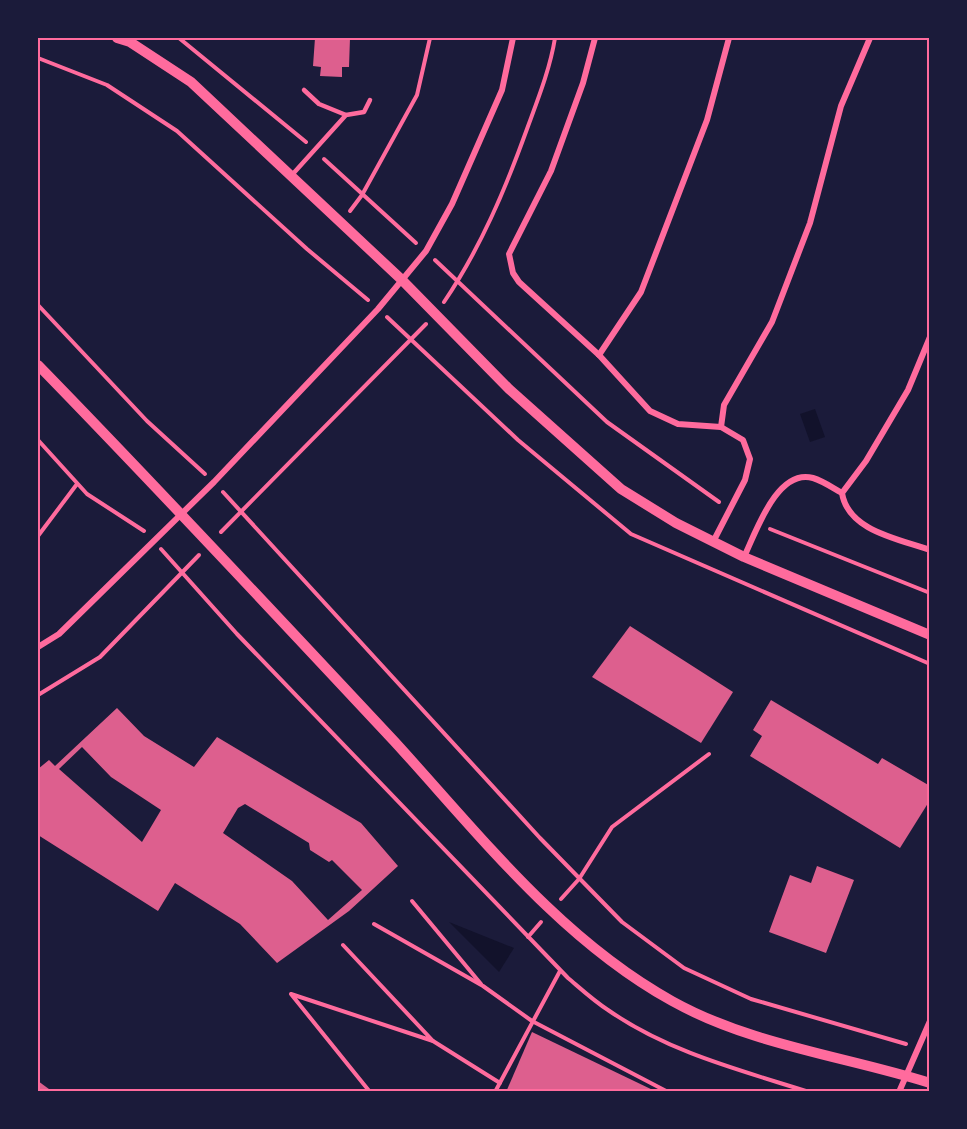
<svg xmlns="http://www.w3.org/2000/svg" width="967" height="1129" viewBox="0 0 967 1129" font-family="Helvetica,sans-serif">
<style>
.water{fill:#12122b}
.building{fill:#dd5f8e;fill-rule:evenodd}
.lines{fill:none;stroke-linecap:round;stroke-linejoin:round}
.path{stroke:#ff6b9d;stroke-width:4}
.service{stroke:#ff6b9d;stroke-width:4.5}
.minor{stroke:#ff6b9d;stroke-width:6}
.tertiary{stroke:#ff6b9d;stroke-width:10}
.neatline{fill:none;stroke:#ff6b9d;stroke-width:2}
</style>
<rect width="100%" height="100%" fill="#1b1b3a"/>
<g class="water">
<path d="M815,409L825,437L810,442L800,414Z"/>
<path d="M449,922L514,948L499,972Z"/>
</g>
<g class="building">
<path d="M315,38H350L349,67H342V77L320,76L321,67L313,66Z"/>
<path d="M630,626L733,692L701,743L592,677Z"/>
<path d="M771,700L878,764L882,758L930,786V800L900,848L750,756L762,736L753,730Z"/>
<path d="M117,708L144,736L194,767L217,737L361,823L398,866L349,911L277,963L240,924L175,883L158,911L38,835V769L49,760L55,766ZM82,747L111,777L161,810L142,842L59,769ZM245,804L309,843L310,850L329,862L332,860L362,890L328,920L292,881L223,833L238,808Z"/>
<path d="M817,866L854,880L826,953L769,932L790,875L811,883Z"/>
<path d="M532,1032L657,1092H506Z"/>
<path d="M38,1081L53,1092H38Z"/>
</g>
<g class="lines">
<g class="path">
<path d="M179,38L306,142"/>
<path d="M38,58L107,85L177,131L307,249L368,300"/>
<path d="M324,159L416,243"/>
<path d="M350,211L362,195L417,95L430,38"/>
<path d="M435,260L607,422L719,502"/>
<path d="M444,302C480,249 505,190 527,129C538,99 550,69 555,38"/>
<path d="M38,305L147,421L205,474"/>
<path d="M387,317L518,440L631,534L930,664"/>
<path d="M38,440L87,494L144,531"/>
<path d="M223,492L540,838L622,922L684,968L751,999L906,1044"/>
<path d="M770,529L930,593"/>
<path d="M221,532L426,324"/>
<path d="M38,536L77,484"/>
<path d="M161,549L237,634L568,978C581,989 594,1001 608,1010C668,1052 740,1070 809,1092"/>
<path d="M38,695L100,657L199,555"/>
<path d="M561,899L579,879L612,827L709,754"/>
<path d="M412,901L481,984"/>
<path d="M374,924L483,986L532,1021L668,1092"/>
<path d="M528,937L541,922"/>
<path d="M343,945L433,1041L291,994L370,1092"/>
<path d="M433,1041L500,1083"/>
<path d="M495,1092L560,971"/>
</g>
<g class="service">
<path d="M304,90L319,104L346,115"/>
<path d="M291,176L346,115L364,112L370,100"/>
</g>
<g class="minor">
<path d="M595,38L583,83L551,171L509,254L513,273L519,282L599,355L650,411L678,424L721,427L743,440L750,459L745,480L713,542"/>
<path d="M930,337L908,390L866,461L842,493C848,531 899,539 930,550"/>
<path d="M599,355L641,292L707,120L729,38"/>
<path d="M721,427L724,405L772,322L810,223L841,106L870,38"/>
<path d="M744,557C756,532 777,468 813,478C823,481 833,488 842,493"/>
<path d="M38,647L59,634L214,482L378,309L426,251L452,204L502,90L513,38"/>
<path d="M899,1092L930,1021"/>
</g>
<g class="tertiary">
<path d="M117,38L130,42L191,82L402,280L509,389L621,489L676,523L744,557L930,635"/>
<path d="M38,365C159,489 276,615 394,741C479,834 560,939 672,1001C751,1045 844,1056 930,1083"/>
</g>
</g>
<rect width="967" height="1129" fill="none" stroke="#1b1b3a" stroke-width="78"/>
<rect x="39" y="39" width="889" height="1051" class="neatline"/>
</svg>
